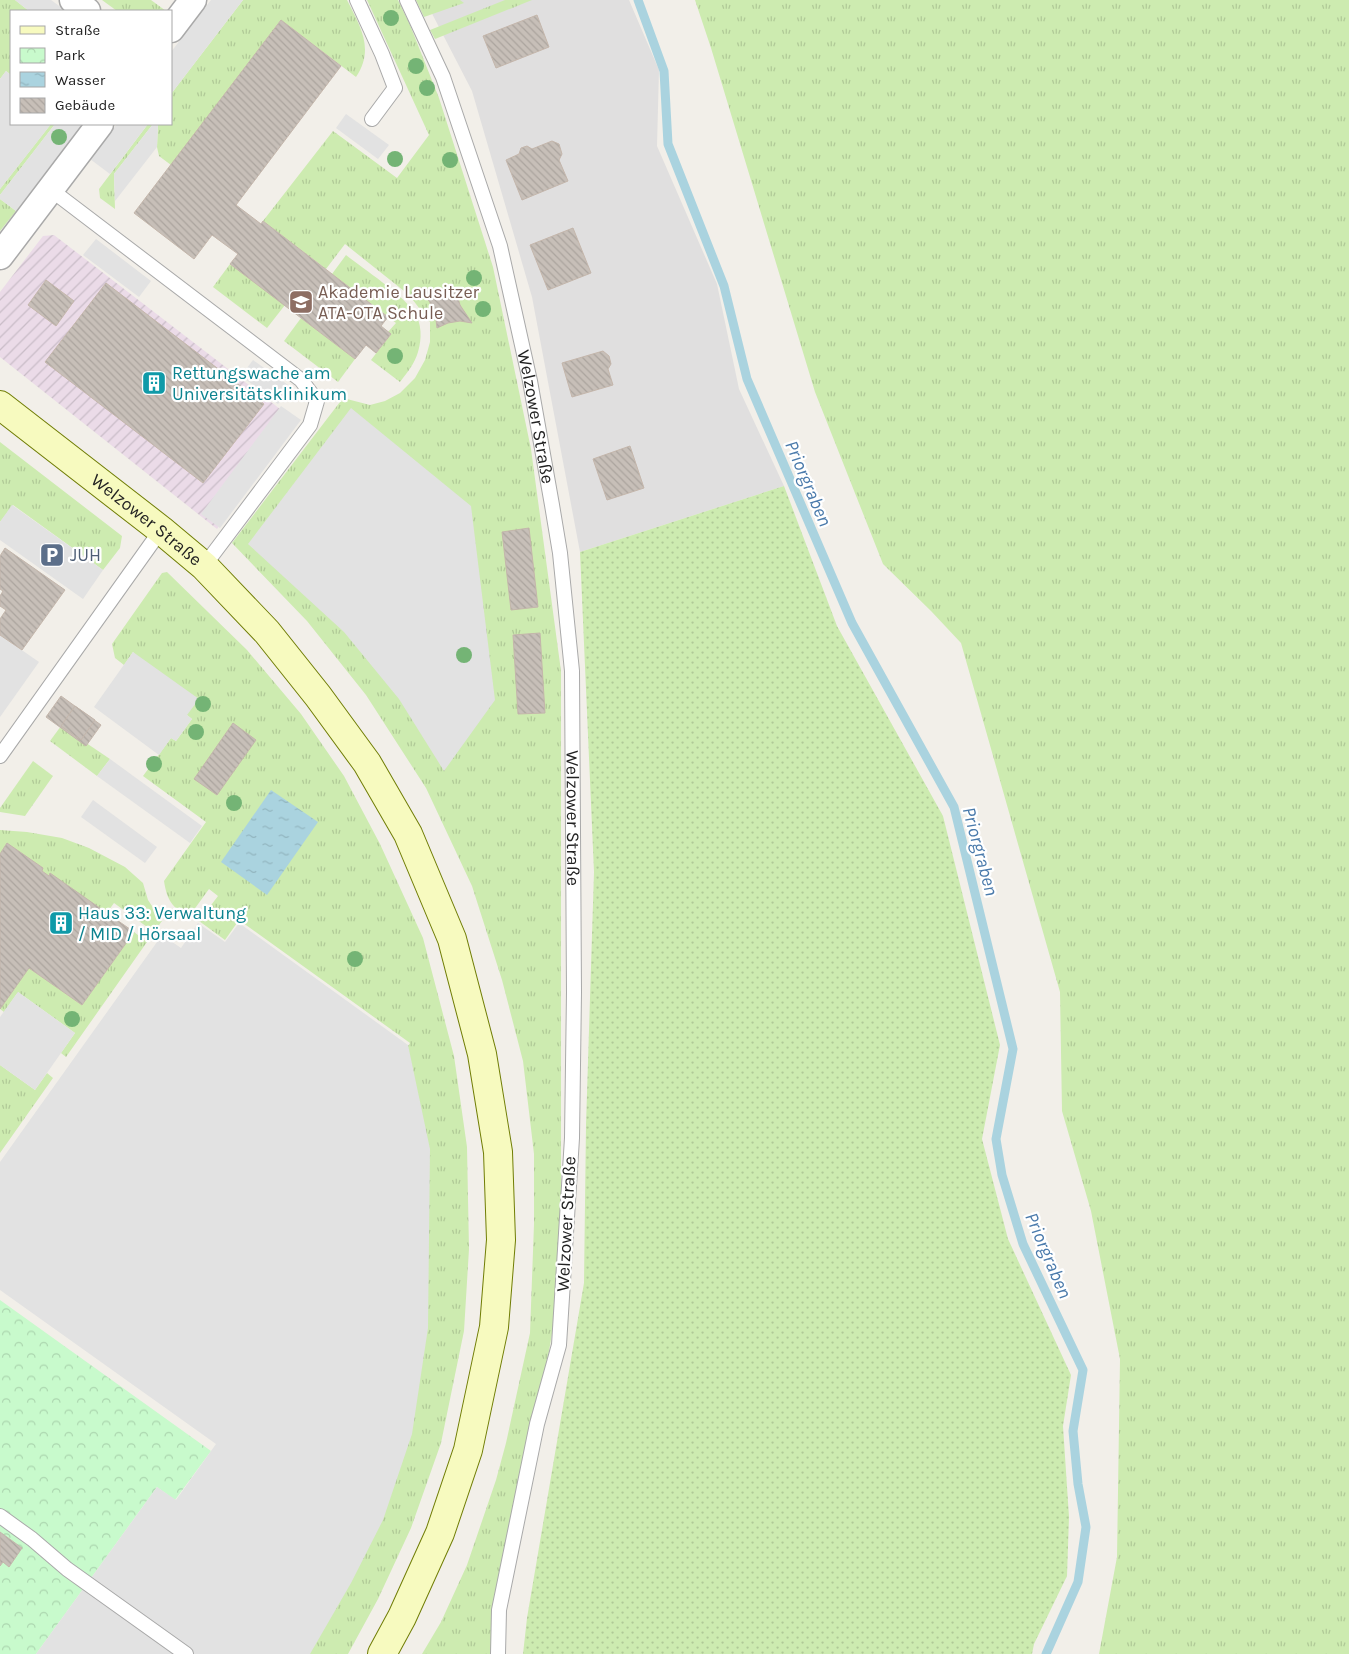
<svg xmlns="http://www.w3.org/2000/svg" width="1349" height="1654" viewBox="0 0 1349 1654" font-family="Karla,sans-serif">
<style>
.residential{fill:#e0dfdf}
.industrial{fill:url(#industrial-furrows)}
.grass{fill:url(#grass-tufts)}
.park{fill:url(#park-crowns)}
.garden{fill:url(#garden-dots)}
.parking{fill:#e2e2e2}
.water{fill:url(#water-ripples)}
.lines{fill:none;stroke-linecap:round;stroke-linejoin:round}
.stream{stroke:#aad3df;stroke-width:9}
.building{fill:url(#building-back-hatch);stroke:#c4b6ab}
.lane-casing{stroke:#a9a9a9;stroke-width:16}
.street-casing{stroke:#a9a9a9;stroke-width:29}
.secondary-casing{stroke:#707d05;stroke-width:30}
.lane{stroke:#fff;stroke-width:14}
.street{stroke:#fff;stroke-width:26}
.secondary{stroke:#f7fabf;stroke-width:28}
.tree{fill:#74b475}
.labels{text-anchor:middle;stroke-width:4.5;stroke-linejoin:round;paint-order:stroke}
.education-label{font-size:18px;fill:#785e54;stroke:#fff;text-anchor:start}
.culture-label{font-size:18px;fill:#0d838f;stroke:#fff;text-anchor:start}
.street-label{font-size:18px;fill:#222;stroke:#fff}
.service-label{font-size:18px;fill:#4e5e75;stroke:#fff;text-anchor:start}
.water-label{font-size:19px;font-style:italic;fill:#4a7aab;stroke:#fff}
</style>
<defs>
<pattern id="industrial-furrows" width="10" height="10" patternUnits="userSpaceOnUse" patternTransform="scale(1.25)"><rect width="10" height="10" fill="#ebdbe8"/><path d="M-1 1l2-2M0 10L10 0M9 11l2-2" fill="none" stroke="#c9bcc7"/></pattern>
<pattern id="grass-tufts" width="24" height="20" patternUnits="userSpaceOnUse" patternTransform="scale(1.25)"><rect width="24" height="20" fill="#cdebb0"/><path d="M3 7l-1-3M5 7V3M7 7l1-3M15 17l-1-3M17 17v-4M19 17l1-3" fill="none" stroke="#b0c997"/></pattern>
<pattern id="park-crowns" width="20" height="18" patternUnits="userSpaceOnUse" patternTransform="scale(1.25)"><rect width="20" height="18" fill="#c8facc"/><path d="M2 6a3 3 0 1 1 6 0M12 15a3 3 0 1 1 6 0" fill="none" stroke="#acd6af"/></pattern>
<pattern id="garden-dots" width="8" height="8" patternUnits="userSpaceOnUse" patternTransform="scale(1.25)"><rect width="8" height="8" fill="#cdebb0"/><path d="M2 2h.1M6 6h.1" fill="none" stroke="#b0c997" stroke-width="1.8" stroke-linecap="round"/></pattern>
<pattern id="water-ripples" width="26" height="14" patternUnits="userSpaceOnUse" patternTransform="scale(1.25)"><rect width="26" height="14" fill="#aad3df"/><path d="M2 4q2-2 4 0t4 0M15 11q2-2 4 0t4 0" fill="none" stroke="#92b5bf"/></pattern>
<pattern id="building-back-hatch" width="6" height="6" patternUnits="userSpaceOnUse" patternTransform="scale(1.25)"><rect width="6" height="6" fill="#c7bfb8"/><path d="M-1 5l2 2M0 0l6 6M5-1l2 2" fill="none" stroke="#aba49e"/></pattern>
</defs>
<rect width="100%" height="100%" fill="#f2efe9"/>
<path class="residential" d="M425,0H629L659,70L657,146L717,284L739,389L784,486L580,552L532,297L472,91Z"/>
<path class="industrial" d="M54,235L297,422L217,529L0,357V292L43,236Z"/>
<g class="grass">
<path d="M0,0H15L29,11H11V75L6,71L0,79Z"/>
<path d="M102,0H151L166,11H117Z"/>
<path d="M243,0H347C360,26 375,49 356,77L281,20L171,165L159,156L157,147L158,124H171V94Z"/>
<path d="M367,0H398L410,25L439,98L493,267L531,449L561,671V1280L514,1559L491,1654H422L441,1622L467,1565L496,1480L506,1443L530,1333L534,1224V1154L523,1061L502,980L472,886L426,788L366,695L307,621L232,543L343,398L370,405L385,401L400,393L415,378L425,360L430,342V322L409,295L345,244L326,269L263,221L333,131L397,178L429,135Z"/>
<path d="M416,0H460L464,3L424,17Z"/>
<path d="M505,0H532L435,39L430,30Z"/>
<path d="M695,0H1349V1654H1099L1117,1557L1120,1359L1091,1211L1062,1111L1060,992L961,643L931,611L883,564L815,392L711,48Z"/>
<path d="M51,124H55L0,195V189Z"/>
<path d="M148,124H153L114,174L115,209L100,198L99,189Z"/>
<path d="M0,199L16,211L0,231Z"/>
<path d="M346,255C365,270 402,294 414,312C422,323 422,339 418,352C415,363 407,373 400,382L371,360L391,334L388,332L396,323L332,274Z"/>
<path d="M230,264L285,305L267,328L213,287Z"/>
<path d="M301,318L355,359L338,382L284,341Z"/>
<path d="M0,442L122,536L120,548L103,570L13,505L0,522Z"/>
<path d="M167,572L247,650L301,714L344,776L380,844L423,938L454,1056L467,1147L469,1249L464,1331L441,1443L411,1528L378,1599L348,1654H302L398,1061L410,1043L239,920L225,940L199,921L218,896L209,889L188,918C172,906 167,901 164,881L206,822L143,776L171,738L176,741L192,719L187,715L133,652L124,665L115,658L112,644L162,573Z"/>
<path d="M61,726L110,759L97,776L50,741Z"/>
<path d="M33,761L53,776L25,816L0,812V808Z"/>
<path d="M0,830L27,832L62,838L89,848L125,867L143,883L148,900L162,921L154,932L114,903L101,921L50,874L49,876L42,871L43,868L7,844L0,854Z"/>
<path d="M134,932L147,942L66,1057L61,1053L75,1033L18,992L4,1012L0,1009V993L24,959L29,968L82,1005Z"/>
<path d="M0,1065L35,1090L47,1073L53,1078L0,1153Z"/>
</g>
<path class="park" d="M0,1300L211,1451L175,1500L157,1487L36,1654H0Z"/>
<path class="garden" d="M784,486L837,626L943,816L1000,1045L982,1139L1008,1239L1071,1375L1063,1426L1069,1517L1067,1576L1034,1644L1032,1654H523L527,1618L584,1283L586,1125L594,872L580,552Z"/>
<g class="parking">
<path d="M15,0H51L66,11H29Z"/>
<path d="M211,0H243L171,94V52Z"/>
<path d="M6,71L11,75V124H51L0,189V79Z"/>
<path d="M346,114L389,145L378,159L336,128Z"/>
<path d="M55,124H83L16,211L0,199V195Z"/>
<path d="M117,124H148L110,174L90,159Z"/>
<path d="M153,124H158L157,147L115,201L114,174Z"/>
<path d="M96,239L151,281L139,297L83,255Z"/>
<path d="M253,360L291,387L278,404L241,376Z"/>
<path d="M281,406L301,420L220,528L201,514Z"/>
<path d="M351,408L471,506L495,700L444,771L399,699L344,632L248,544Z"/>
<path d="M12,505L103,570L83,599L0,540V522Z"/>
<path d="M0,635L39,662L0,717Z"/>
<path d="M133,652L199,699L187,715L192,719L176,741L171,738L159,755L94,707Z"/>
<path d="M110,759L202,826L190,843L97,776Z"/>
<path d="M93,800L157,847L145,863L81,817Z"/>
<path d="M198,923L225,942L239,923L408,1045L430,1149L428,1328L412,1434L383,1520L351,1583L310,1654H36L157,1487L176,1500L216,1444L0,1290V1162L162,935L181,948Z"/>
<path d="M18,992L75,1033L35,1090L0,1065V1017Z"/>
</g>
<path class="water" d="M271,790L318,822L267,895L221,862Z"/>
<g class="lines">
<path class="stream" d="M638,0L664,71L668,144L724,286L747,379L852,623L954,807L1013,1049L996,1139L1002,1175L1023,1244L1083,1370L1073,1431L1078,1484L1086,1527L1078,1582L1046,1654"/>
</g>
<g class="building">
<path d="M537,15L549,47L496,68L483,36Z"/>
<path d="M281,20L341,66L236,205L261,224L263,221L388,317L381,326L391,334L376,353L366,345L355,359L230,264L238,254L212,235L194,259L134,213Z"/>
<path d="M552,141L559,144L562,154L559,160L568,181L522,200L506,160L519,154L521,148L527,146L532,149Z"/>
<path d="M573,228L591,273L548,290L530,245Z"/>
<path d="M46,280L74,301L56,326L28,305Z"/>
<path d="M106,283L264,404L203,483L45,362Z"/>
<path d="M420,288L439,290L455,288L460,305L472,323L460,321L448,323L437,328L435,312L428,299Z"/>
<path d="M603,351L609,356L611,364L608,369L613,385L572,397L562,363Z"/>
<path d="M630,446L644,488L607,500L593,459Z"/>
<path d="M529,528L538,607L511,610L502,532Z"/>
<path d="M5,548L65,590L22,650L0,635V619L6,610L0,606V596L3,591L0,589V556Z"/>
<path d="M540,633L545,713L518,714L513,635Z"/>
<path d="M61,696L101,725L86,746L46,717Z"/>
<path d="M75,706L95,720L81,740L61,726Z"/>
<path d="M233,723L256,740L217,795L194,779Z"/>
<path d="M7,843L43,868L42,871L49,876L50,873L134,932L82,1005L29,968L0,1009V854Z"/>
<path d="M0,1532L22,1548L9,1567L3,1562L0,1566Z"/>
</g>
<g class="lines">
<defs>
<g id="lane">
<path d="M357,0L382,54L395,88L372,119"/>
<path id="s1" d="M407,0L443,77L500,246L530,381L552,505L560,553L572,671L574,992L572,1138L559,1345L537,1424L499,1610L498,1654"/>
<path d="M50,189L301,380L317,401L310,425L204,566"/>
<path d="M0,756L161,530"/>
<path d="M0,1516L32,1539L67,1569L186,1654"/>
</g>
<g id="street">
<path d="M73,0L87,11"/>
<path d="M171,29L193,0"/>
<path d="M0,256L100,124"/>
</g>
<g id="secondary">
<path id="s2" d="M0,405L161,530L204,566L267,632L318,696L367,763L408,834L452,939L482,1054L498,1152L501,1240L494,1327L468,1450L440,1533L402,1617L382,1654"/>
</g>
</defs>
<use href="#lane" class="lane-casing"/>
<use href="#street" class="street-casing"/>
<use href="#secondary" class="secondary-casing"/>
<use href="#lane" class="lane"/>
<use href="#street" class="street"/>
<use href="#secondary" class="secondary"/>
</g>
<g class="tree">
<circle cx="391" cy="18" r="8"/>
<circle cx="416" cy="66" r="8"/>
<circle cx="427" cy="88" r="8"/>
<circle cx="59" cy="137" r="8"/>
<circle cx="395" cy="159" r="8"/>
<circle cx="450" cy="160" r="8"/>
<circle cx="474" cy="278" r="8"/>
<circle cx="483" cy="309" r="8"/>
<circle cx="395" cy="356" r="8"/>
<circle cx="464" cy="655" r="8"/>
<circle cx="203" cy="704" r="8"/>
<circle cx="196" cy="732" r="8"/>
<circle cx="154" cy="764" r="8"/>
<circle cx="234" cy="803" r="8"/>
<circle cx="355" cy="959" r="8"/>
<circle cx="72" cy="1019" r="8"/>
</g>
<defs>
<symbol id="school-square" viewBox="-11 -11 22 22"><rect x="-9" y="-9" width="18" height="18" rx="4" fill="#8d6e63" stroke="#fff"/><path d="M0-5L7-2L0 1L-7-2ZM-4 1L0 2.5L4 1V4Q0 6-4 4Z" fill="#fff"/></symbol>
<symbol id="building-square" viewBox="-11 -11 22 22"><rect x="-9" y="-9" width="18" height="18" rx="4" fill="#0f9aa8" stroke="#fff"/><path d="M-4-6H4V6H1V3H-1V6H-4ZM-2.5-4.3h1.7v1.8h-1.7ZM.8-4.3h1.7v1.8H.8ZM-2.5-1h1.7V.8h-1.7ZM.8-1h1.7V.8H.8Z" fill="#fff"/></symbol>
<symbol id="parking-square" viewBox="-11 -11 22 22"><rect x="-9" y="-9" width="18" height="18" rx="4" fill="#5c6f8a" stroke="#fff"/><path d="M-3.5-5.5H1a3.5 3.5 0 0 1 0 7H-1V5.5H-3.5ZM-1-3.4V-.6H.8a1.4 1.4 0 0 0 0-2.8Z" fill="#fff"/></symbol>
</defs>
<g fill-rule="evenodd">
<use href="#school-square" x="287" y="288" width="28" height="28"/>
<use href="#building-square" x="140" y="369" width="28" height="28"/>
<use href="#parking-square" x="38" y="541" width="28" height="28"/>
<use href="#building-square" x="47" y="909" width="28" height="28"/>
</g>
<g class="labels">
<g class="education-label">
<text x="318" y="298">Akademie Lausitzer<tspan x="318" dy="21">ATA-OTA Schule</tspan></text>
</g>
<g class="culture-label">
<text x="172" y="379">Rettungswache am<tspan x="172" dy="21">Universitätsklinikum</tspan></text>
<text x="78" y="919">Haus 33: Verwaltung<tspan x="78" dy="21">/ MID / Hörsaal</tspan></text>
</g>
<g class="street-label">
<text dy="6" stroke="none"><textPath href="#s1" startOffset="438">Welzower Straße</textPath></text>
<text dy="6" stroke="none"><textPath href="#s2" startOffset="186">Welzower Straße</textPath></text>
<text dy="6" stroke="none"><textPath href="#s1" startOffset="842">Welzower Straße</textPath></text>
<text transform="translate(566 1224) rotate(-87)" y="6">Welzower Straße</text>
</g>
<g class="service-label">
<text x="70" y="561">JUH</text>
</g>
<g class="water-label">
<text transform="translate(809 483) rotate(67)" y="7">Priorgraben</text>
<text transform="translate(981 851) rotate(75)" y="7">Priorgraben</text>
<text transform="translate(1049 1255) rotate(67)" y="7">Priorgraben</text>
</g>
</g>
<rect x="10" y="10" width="162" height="115" fill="#ffffff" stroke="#a7a7a7"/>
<rect x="20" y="26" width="25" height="8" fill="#f7fabf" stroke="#a7a7a7"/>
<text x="55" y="35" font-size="15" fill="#222222">Straße</text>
<rect x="20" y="48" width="25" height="15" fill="url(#park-crowns)" stroke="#a7a7a7"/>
<text x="55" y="60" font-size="15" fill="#222222">Park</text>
<rect x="20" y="72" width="25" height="15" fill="url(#water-ripples)" stroke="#a7a7a7"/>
<text x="55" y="85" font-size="15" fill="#222222">Wasser</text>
<rect x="20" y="98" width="25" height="15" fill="url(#building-back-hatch)" stroke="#a7a7a7"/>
<text x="55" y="110" font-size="15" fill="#222222">Gebäude</text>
</svg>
